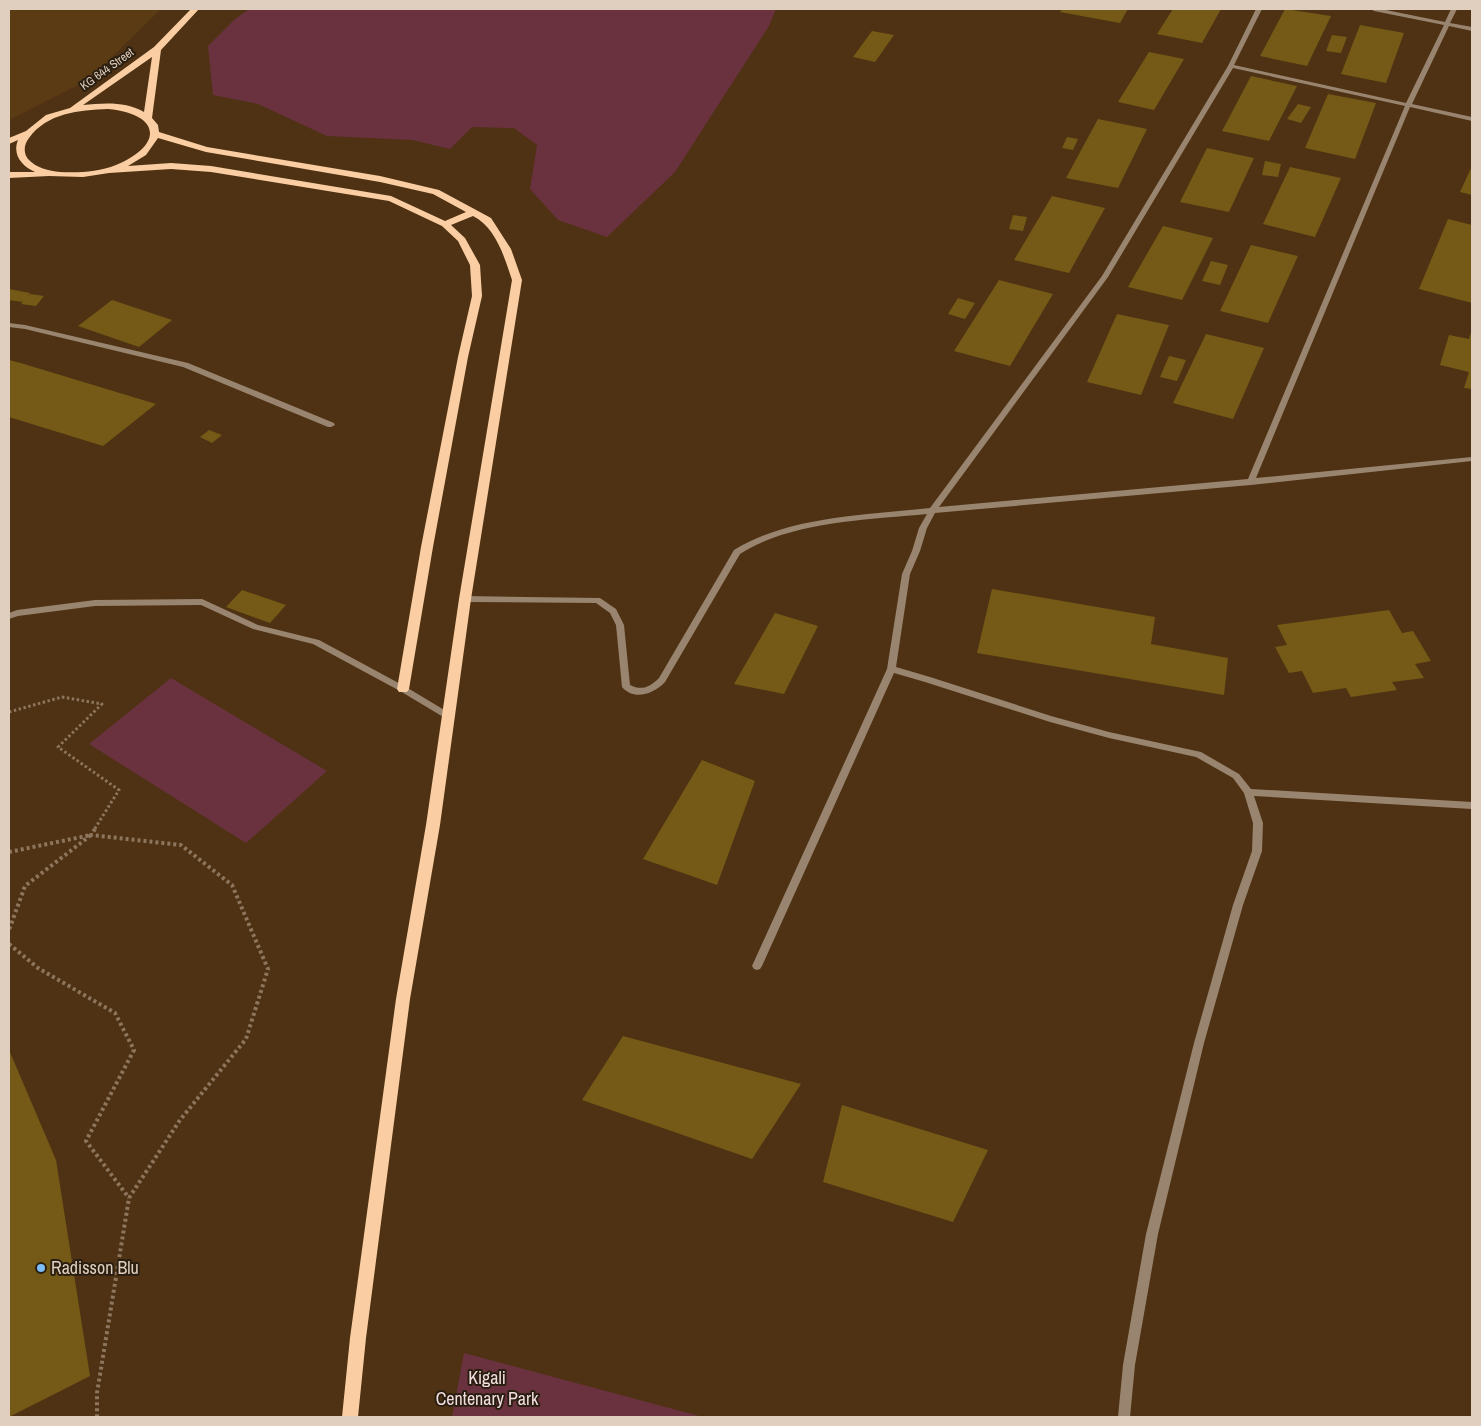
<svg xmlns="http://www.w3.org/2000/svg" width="1481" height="1426" viewBox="0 0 1481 1426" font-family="'Archivo Narrow',sans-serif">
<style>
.built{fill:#5b3b14}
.green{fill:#6a323f}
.building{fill:#745a16}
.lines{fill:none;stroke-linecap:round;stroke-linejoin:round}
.path-far1{stroke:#8d765d;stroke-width:3;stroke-dasharray:2.5 2.5;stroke-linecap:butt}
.path{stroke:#8d765d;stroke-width:4;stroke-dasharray:3 3;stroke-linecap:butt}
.minor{fill:#99846f;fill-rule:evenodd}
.major{fill:#facea2;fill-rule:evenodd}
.poi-dot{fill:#7dbef9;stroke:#2a1e10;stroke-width:2}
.labels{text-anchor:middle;stroke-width:4;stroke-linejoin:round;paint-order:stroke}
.far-street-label{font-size:12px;fill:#e0cfbe;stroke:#2a1e10}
.near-poi-label{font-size:18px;fill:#e0cfbe;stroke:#2a1e10;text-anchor:start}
.near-park-label{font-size:18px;fill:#f2dde0;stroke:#2a1e10}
</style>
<rect width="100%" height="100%" fill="#4e3213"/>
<path class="built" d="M9,9H161L90,79L9,120Z"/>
<g class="green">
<path d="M249,9H776L769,26L675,172L607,237L558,220L530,189L537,145L514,128L472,127L450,149L412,140L327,136L258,104L213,95L208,46L234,20Z"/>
<path d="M171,678L327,771L246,843L89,744Z"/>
<path d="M464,1353L703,1417H452Z"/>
</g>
<g class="building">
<path d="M1062,9H1128L1120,23L1060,12Z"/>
<path d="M1173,9H1221L1202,43L1157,34Z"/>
<path d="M1285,9L1331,16L1307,66L1260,56Z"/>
<path d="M1360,25L1404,33L1386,83L1341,74Z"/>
<path d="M872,31L894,35L875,62L853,57Z"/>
<path d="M1332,35L1347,37L1341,53L1326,51Z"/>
<path d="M1149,52L1184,59L1154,110L1118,102Z"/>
<path d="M1251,76L1297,86L1269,141L1222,131Z"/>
<path d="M1328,94L1376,103L1355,159L1305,148Z"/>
<path d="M1298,104L1311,107L1301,123L1287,119Z"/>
<path d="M1098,119L1147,129L1118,188L1066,178Z"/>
<path d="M1067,137L1078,139L1073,150L1062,148Z"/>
<path d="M1207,148L1254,158L1229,212L1180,202Z"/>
<path d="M1265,161L1281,164L1278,177L1262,175Z"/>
<path d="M1472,166V195L1460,192Z"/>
<path d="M1290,167L1341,178L1315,237L1263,224Z"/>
<path d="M1052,196L1105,208L1069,273L1014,260Z"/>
<path d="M1013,215L1027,217L1023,231L1009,229Z"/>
<path d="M1448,219L1472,225V303L1419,289Z"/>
<path d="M1163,226L1213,238L1182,300L1128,287Z"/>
<path d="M1251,245L1298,256L1268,323L1220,311Z"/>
<path d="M1211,261L1228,265L1220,285L1202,281Z"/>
<path d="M999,280L1053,294L1010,366L954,351Z"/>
<path d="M9,289L30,293L27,298L30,294L44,296L36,306L21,304L23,302L9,300Z"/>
<path d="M958,298L975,303L965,319L948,314Z"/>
<path d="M112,300L172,320L139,347L78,326Z"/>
<path d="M1117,314L1169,325L1141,395L1087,382Z"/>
<path d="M1472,329V389L1464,388L1469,372L1440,365L1449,335L1469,339Z"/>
<path d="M1206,334L1264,348L1233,419L1173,403Z"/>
<path d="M1169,356L1186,360L1177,381L1160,377Z"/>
<path d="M9,360L24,364L156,404L103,446L9,417Z"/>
<path d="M209,430L222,435L212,443L200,437Z"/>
<path d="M992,589L1155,617L1151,644L1228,658L1224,695L977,653Z"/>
<path d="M242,590L286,605L270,623L226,607Z"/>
<path d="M1389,610L1402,633L1413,631L1431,661L1415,664L1424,678L1392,682L1397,690L1351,697L1346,688L1313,693L1302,671L1289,673L1275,647L1287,645L1277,625Z"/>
<path d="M775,613L818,626L784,694L734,684Z"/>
<path d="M702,760L755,781L717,885L643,859Z"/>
<path d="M623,1036L801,1084L752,1159L582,1100Z"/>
<path d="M9,1050L56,1160L90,1376L9,1417Z"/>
<path d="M842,1105L988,1150L953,1222L823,1182Z"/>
</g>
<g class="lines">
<path class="path-far1" d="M9,712L62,697L102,704L58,747L119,790L94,830"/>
<g class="path">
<path d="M95,829L91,835L181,845L232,885L268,969L246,1039L180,1120L129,1198L97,1393V1417"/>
<path d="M9,852L91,835L25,886L9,930"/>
<path d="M9,944L38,968L115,1013L134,1050L86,1141L129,1198"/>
</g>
<g class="minor">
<path d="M1256,9H1262L1234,65L1406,103L1444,25L1374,11L1371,9H1381L1445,22L1451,9H1457L1450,23L1472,27V31L1449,26L1412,104L1472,117V121L1410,107L1256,478L1472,457V461L1251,485L935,513L927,528L920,551L910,574L896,667L930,677L1051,716L1109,732L1201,752L1239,774L1251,789L1472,802V809L1254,796L1263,823L1262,851L1243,905L1204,1043L1158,1234L1135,1365L1130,1417H1118L1123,1365L1146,1234L1194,1043L1233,905L1252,851L1253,823L1244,793L1233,778L1196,757L1109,738L1050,722L925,682L894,673L762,966L760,969L757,970L754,969L752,966L887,669L902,574L912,551L919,528L927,514C866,520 792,521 740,554L665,682C654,694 634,701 622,687L616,625L610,613L596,603L465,602L461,599L465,596L600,598L616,609L624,625L630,685C642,691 650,687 659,678L734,550C789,516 867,515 930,508L1102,276L1228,66ZM1233,68L1405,106L1248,479L939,507L1108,277Z"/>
<path d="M9,323L25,325L188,363L334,423L335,425L331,427H328L183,367L25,329L9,327Z"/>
<path d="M202,599L258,625L319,640L406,687L451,714L452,716L448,719L445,718L400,691L313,644L253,629L201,605L95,606L18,616L9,619V613L17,610L95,600Z"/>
</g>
<path class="major" d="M191,9H199L161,50L152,118L158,125L159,132L207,147L380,176L439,190L491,218L511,249L522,280L471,599L440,825L410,999L366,1338L358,1417H342L350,1338L396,999L426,825L459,599L512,280C504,256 496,228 473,216L451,225L465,238L480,265L482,296L468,357L433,547L409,689L407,692H399L397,689L421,547L458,357L472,296L470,265L458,241L442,226L389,201L211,172L171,169L109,173L83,177L49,176L9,178V172H35C22,166 12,155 18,140L9,144V138L26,131L46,115L70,108L154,47ZM152,57L144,112C126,101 103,103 83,105ZM108,109C161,114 164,145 116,165C98,172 79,173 60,172C49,171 36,168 28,159C23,153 24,144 29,138C47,113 79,110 108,109ZM158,138L206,152L380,182L433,194L466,212L445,221L391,196L211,166L171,163L128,166L146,155Z"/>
</g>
<circle class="poi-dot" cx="41" cy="1268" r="5"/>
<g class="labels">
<g class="far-street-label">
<text transform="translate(107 69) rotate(-36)" y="4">KG 644 Street</text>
</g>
<g class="near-poi-label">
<text x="51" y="1274">Radisson Blu</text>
</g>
<g class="near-park-label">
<text x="487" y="1384">Kigali<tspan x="487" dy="21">Centenary Park</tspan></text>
</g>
</g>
<rect width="1481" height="1426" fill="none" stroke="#e0cfbe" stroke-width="20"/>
</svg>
